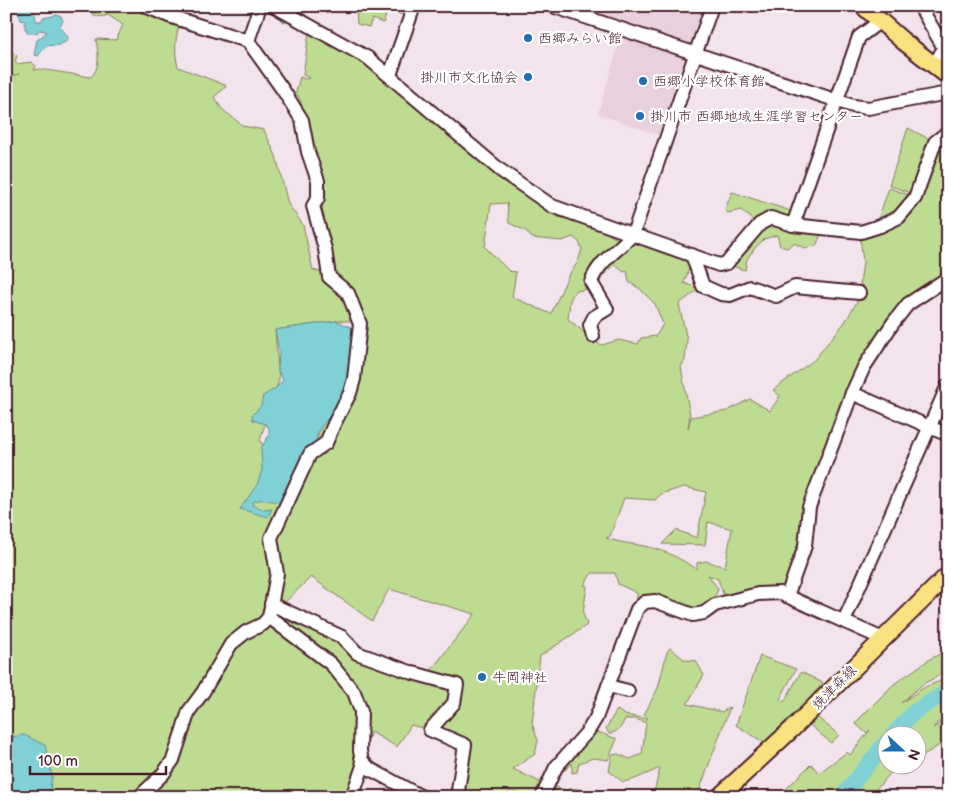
<svg xmlns="http://www.w3.org/2000/svg" width="954" height="803" viewBox="0 0 954 803" font-family="'Balsamiq Sans','Klee One',sans-serif">
<style>
.built{fill:#e9d0de}
.green{fill:#bedb92;stroke:#847d5e;fill-rule:evenodd}
.water{fill:#7fd1d6;stroke:#6a8a92}
.lines{fill:none;stroke-linecap:round;stroke-linejoin:round}
.river{stroke:#7fd1d6;stroke-width:16}
.minor-casing{stroke:#4a1f2b;stroke-width:16}
.major-casing{stroke:#4a1f2b;stroke-width:20}
.minor{stroke:#fff;stroke-width:12}
.major{stroke:#fae180;stroke-width:16}
.poi-dot{fill:#1f6fb2;stroke:#fff;stroke-width:2}
.labels{text-anchor:middle;stroke-width:4.5;stroke-linejoin:round;paint-order:stroke}
.poi-label{font-size:14px;fill:#4a1f2b;stroke:#fff;text-anchor:start}
.street-label{font-size:14px;fill:#4a1f2b;stroke:#fff}
</style>
<rect width="100%" height="100%" fill="#f2e3ec"/>
<filter id="ink" filterUnits="userSpaceOnUse"><feTurbulence type="fractalNoise" baseFrequency=".02" numOctaves="2"/><feDisplacementMap in="SourceGraphic" scale="10" xChannelSelector="R" yChannelSelector="G"/><feConvolveMatrix kernelMatrix="1 2 1 2 8 2 1 2 1" color-interpolation-filters="sRGB"/></filter>
<g filter="url(#ink)">
<path class="built" d="M565,6H704L662,136L598,114L624,26Z"/>
<g class="green">
<path d="M86,6H173L181,20C175,36 174,51 178,67L225,85L226,87L214,97L222,109L243,126L264,130L276,156L288,204L303,225L313,270L328,274L351,303L356,321H336L275,330L279,380L260,440L267,453L264,467L270,474L314,449L322,422L358,375L362,322L345,285L333,277L336,271L321,217L325,190L322,168L313,151L312,134L298,95L295,96L300,77L305,79L310,78L303,75L309,32L301,25L281,21L283,11L315,32L350,48L352,53L353,50L371,61L473,147L474,151L558,216V217L578,221L596,227L619,240L621,246L632,236L689,256L691,263L684,283L699,289L679,304L687,340L685,360L681,367L690,415L688,428L691,417L727,411L750,399L770,411L780,396L773,390L814,360L845,322L858,300L863,262L860,236L895,225L907,217L924,187L929,168L937,149L948,143V278L939,275L900,308L880,334L838,413L826,450L805,499L802,512L803,521L801,536L796,556L789,573L784,589L748,590L732,596H724L718,579L708,575L718,589C715,597 712,603 704,607L702,614H689L653,598L637,606V593L618,584L615,573H592L584,585L587,586L583,613L587,625L540,656L532,723L538,741L535,754L513,769L542,783L535,797L509,791L507,797H457L465,745L430,730L411,725L397,747L371,732L356,770L351,797H47L52,776L26,745L24,735L6,740V78L19,74L6,77V53H14L17,56L15,62L17,64L31,62L36,66L34,70L40,69L91,77C101,67 98,52 96,39L116,40L123,25L108,15C96,19 93,15 86,6ZM507,203L509,223L526,231L532,238L562,241L573,237L579,242L582,249L578,262L568,276L551,314L512,297L516,272L509,271L485,247L491,204ZM615,265L624,272L627,271L629,282L640,289L655,304L663,324L656,336L641,338L638,344L618,340L602,345L597,343L568,319L570,300L575,291L598,288L602,276ZM684,487L706,492L697,538L676,530L662,544L705,545L708,522L732,529L725,567L706,561L697,563V569C684,561 672,554 657,549C640,544 623,544 606,538L610,536L624,498L655,500L661,494ZM311,577L372,621L389,589L475,614L429,673L362,655L342,637L279,608Z"/>
<path d="M356,6H410L406,16L388,10L383,23L372,19L369,27L357,24Z"/>
<path d="M908,128L935,142L916,195L889,185Z"/>
<path d="M889,188L909,195L898,213L875,228Z"/>
<path d="M732,192L797,213L794,223L769,220L754,228L752,219L741,210L728,213L725,210Z"/>
<path d="M774,223L822,232L816,246L804,248L794,243L787,248L780,246L777,235L764,239L755,248L747,259L745,270L728,265L764,226Z"/>
<path d="M670,648L685,660L696,661L704,675L687,704L722,712L730,707L700,789L695,797H653L660,768L635,779L623,782L609,771L612,755L618,754L630,759L642,754L646,723L636,719H625C621,728 619,731 609,734L606,728L617,710L625,715L648,719L644,715L658,688L667,652Z"/>
<path d="M948,650V671L923,684L901,703L925,687L948,678V718L937,723L933,728L948,719V740L917,759L916,736H886V766H897L869,797H778L811,764L819,773L847,752L850,755L870,730L866,733L855,723L894,684L930,659Z"/>
<path d="M760,656L796,669L780,699L784,702L801,672L823,683L768,745L736,725Z"/>
<path d="M818,718L839,735L831,743L810,725Z"/>
<path d="M595,731L617,739L608,760L593,758L579,763L577,772L572,773V763L564,771L561,770L565,762L572,758Z"/>
<path d="M553,786L568,791L571,788L608,794L607,797H548Z"/>
</g>
<g class="water">
<path d="M26,6H29L35,14L36,21H41L43,18L53,16L56,14L61,16L63,21L60,26L68,37L67,41L59,45C45,46 47,44 38,56L34,55L37,40L46,33V31L39,30L37,33H27V29H25V21L21,20L18,11Z"/>
<path d="M336,321L360,331L356,364L339,408L328,418L317,433V440L309,449L285,498L279,502C270,501 261,497 253,502L252,505L265,510L272,509L268,517L240,509L257,485L262,470L261,448L269,435V428L265,424L253,420L252,415L261,406L263,396L276,388L283,380L278,371L279,352L275,330Z"/>
<path d="M24,735L45,745L52,776L49,797H6V738Z"/>
</g>
<g class="lines">
<g class="river">
<path d="M892,736L914,712L948,691"/>
<path d="M842,797L886,742"/>
</g>
<defs>
<g id="minor">
<path d="M274,6L368,58L500,170L552,206L719,265L727,263L760,224L771,218L793,225L861,232L880,226L899,217L915,198L935,142L948,132"/>
<path d="M552,6L853,106L868,108L948,93"/>
<path d="M922,6V10L944,48L934,65"/>
<path d="M248,41L260,6"/>
<path d="M390,75L414,6"/>
<path d="M793,225L859,37L879,22"/>
<path d="M692,255L703,286L721,294L730,295L750,287L776,296L795,287L859,293"/>
<path d="M593,336L590,325L594,317L607,309L591,282C599,260 619,250 633,234L712,6"/>
<path d="M852,393L948,435"/>
<path d="M787,596L805,546L809,507L852,393L864,367L893,323L908,304L948,278"/>
<path d="M271,604L342,637L357,653L413,673L457,685L454,703L430,730L465,745L457,797"/>
<path d="M269,617L331,664L354,692L361,711L360,751L362,761L370,769L422,797"/>
<path d="M844,621L948,385"/>
<path d="M608,686L628,691"/>
<path d="M139,797L163,774L173,760L189,711L203,692L231,644L246,632L263,624L269,617L277,573L271,538L310,454L326,443L334,424L350,393L354,379L360,324L348,293L329,277L325,249L313,206L318,198V181L308,152L302,120L283,90L248,41L169,16L145,6"/>
<path d="M352,797L364,763"/>
<path d="M542,797L556,767L588,731L596,718L637,609L645,602L655,601L693,615L704,613L715,605L758,594L780,593L883,639"/>
</g>
<g id="major">
<path d="M863,6L903,41L948,76"/>
<path d="M719,797L792,729L948,575"/>
</g>
</defs>
<use href="#minor" class="minor-casing"/>
<use href="#major" class="major-casing"/>
<use href="#minor" class="minor"/>
<use href="#major" class="major"/>
</g>
</g>
<g class="poi-dot">
<circle cx="528" cy="38" r="5"/>
<circle cx="528" cy="77" r="5"/>
<circle cx="643" cy="81" r="5"/>
<circle cx="640" cy="116" r="5"/>
<circle cx="482" cy="677" r="5"/>
</g>
<g class="labels">
<g class="poi-label">
<text x="538" y="43">西郷みらい館</text>
<text x="518" y="82" text-anchor="end">掛川市文化協会</text>
<text x="653" y="86">西郷小学校体育館</text>
<text x="650" y="121">掛川市 西郷地域生涯学習センター</text>
<text x="492" y="682">牛岡神社</text>
</g>
<g class="street-label">
<text transform="translate(834 687) rotate(-45)" y="5">焼津森線</text>
</g>
</g>
<rect width="954" height="803" fill="none" stroke="#fff" stroke-width="25"/>
<rect x="12" y="12" width="929" height="778" fill="none" stroke="#4a1f2b" stroke-width="2" filter="url(#ink)"/>
<g transform="translate(902 750) rotate(111)"><circle r="24" fill="#ffffff" stroke="#b7a5aa"/>
<path d="M0-4L9 19L0 12L-9 19Z" fill="#1f6fb2"/>
<text y="-8" font-size="14" font-weight="bold" text-anchor="middle" fill="#4a1f2b">N</text>
</g>
<path d="M30 766v8h136v-8" fill="none" stroke="#4a1f2b" stroke-width="2.5"/>
<text x="38" y="766" font-size="15" fill="#4a1f2b" stroke="#ffffff" stroke-width="4" paint-order="stroke">100 m</text>
</svg>
